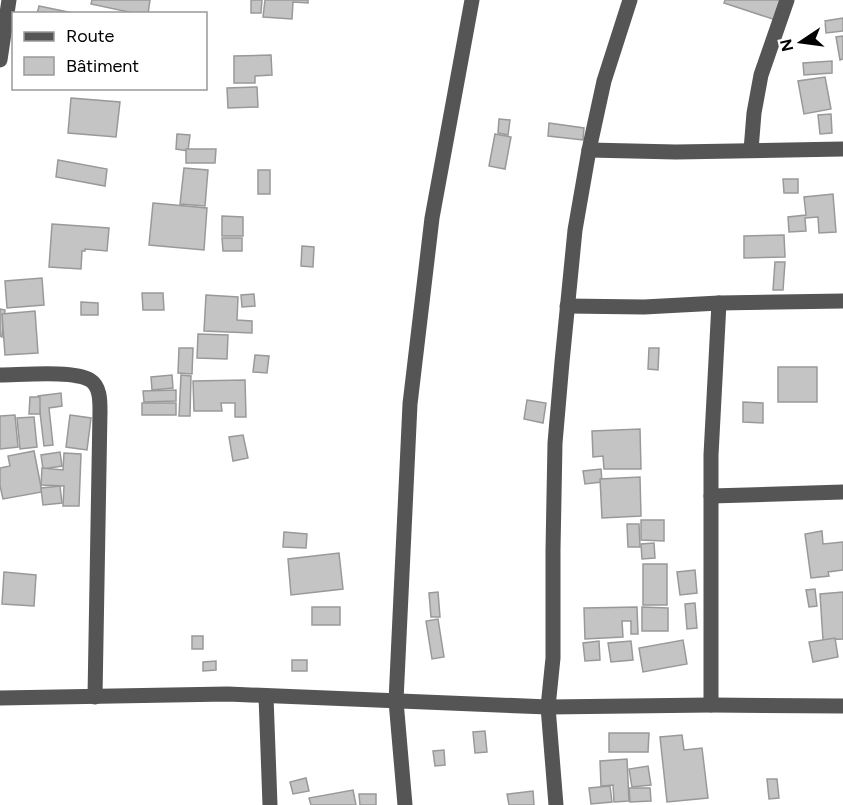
<svg xmlns="http://www.w3.org/2000/svg" width="843" height="805" viewBox="0 0 843 805" font-family="Figtree,sans-serif">
<style>
.building{fill:#c4c4c4;stroke:#999;stroke-width:1.5}
.lines{fill:none;stroke-linecap:round;stroke-linejoin:round}
.minor{stroke:#555;stroke-width:15}
</style>
<rect width="100%" height="100%" fill="#fff"/>
<g class="building">
<path d="M92,0H150L148,14H138L91,4Z"/>
<path d="M251,0H262L261,13H251Z"/>
<path d="M265,0H308V3L293,2L292,19L263,17Z"/>
<path d="M725,0H786L779,21L724,3Z"/>
<path d="M39,6L78,14H37Z"/>
<path d="M843,18V31L826,33L825,21Z"/>
<path d="M843,36V59L840,60L836,37Z"/>
<path d="M271,55L272,75L255,76V83H234V56Z"/>
<path d="M832,61V73L804,75L803,63Z"/>
<path d="M825,77L831,109L804,114L798,81Z"/>
<path d="M257,87L258,107L228,108L227,88Z"/>
<path d="M71,98L120,102L116,137L68,133Z"/>
<path d="M831,114L832,133L820,134L818,115Z"/>
<path d="M499,119L510,120L508,135L498,133Z"/>
<path d="M549,123L584,128L583,140L548,136Z"/>
<path d="M177,134L190,135L188,151L176,149Z"/>
<path d="M495,134L511,137L505,169L489,166Z"/>
<path d="M186,149H216L215,163H186Z"/>
<path d="M58,160L107,169L105,186L56,177Z"/>
<path d="M184,168L208,170L205,206L180,204Z"/>
<rect x="258" y="170" width="12" height="24"/>
<path d="M783,179H798V193H784Z"/>
<path d="M833,194L836,232L819,233L818,217L805,218L806,231L789,232L788,217L806,215L804,197Z"/>
<path d="M153,203L207,208L204,250L149,245Z"/>
<path d="M222,216L243,217V236H222Z"/>
<path d="M52,224L109,228L107,251L85,249V251H82L81,269L49,267Z"/>
<path d="M784,235L785,257L744,258V236Z"/>
<path d="M222,238H242V251H223Z"/>
<path d="M302,246L314,247L313,267L301,266Z"/>
<path d="M775,262H785L783,290H773Z"/>
<path d="M42,278L44,305L7,308L5,281Z"/>
<path d="M142,293H163L164,310H143Z"/>
<path d="M254,294L255,306L242,307L241,295Z"/>
<path d="M206,295L238,297L237,320L252,321V333L204,331Z"/>
<path d="M81,302L98,303V315H81Z"/>
<path d="M0,309L5,310L2,337L0,336Z"/>
<path d="M35,311L38,353L5,355L2,314Z"/>
<path d="M198,334L228,335L227,359L197,358Z"/>
<path d="M179,348H193L192,374L178,373Z"/>
<path d="M649,348H659L658,370L648,369Z"/>
<path d="M255,355L269,356L267,373L253,372Z"/>
<rect x="778" y="367" width="39" height="35"/>
<path d="M172,375L173,388L152,390L151,377Z"/>
<path d="M181,375L191,376L190,416H179Z"/>
<path d="M245,380L246,417H235V403H221L222,411H194L193,381Z"/>
<path d="M176,390V401L144,402L143,391Z"/>
<path d="M61,393L62,406L49,408L53,445L44,446L38,396Z"/>
<path d="M30,397H40V414H29Z"/>
<path d="M527,400L546,403L543,423L524,419Z"/>
<path d="M743,402L763,403V423L743,422Z"/>
<rect x="142" y="403" width="34" height="12"/>
<path d="M15,415L18,447L0,449V416Z"/>
<path d="M70,415L91,418L87,450L66,447Z"/>
<path d="M34,417L37,447L20,449L17,418Z"/>
<path d="M640,429L641,469H604L603,456L593,457L592,431Z"/>
<path d="M243,435L248,458L233,461L229,437Z"/>
<path d="M34,451L42,492L3,499L0,486V468L10,466L8,456Z"/>
<path d="M60,452L62,466L43,469L41,455Z"/>
<path d="M64,453L81,454L79,506H63L64,486L41,485L42,468L63,470Z"/>
<path d="M601,469L602,482L585,484L583,471Z"/>
<path d="M640,477L641,516L602,518L600,479Z"/>
<path d="M60,486L62,503L43,505L41,488Z"/>
<path d="M641,520H664V541L641,540Z"/>
<path d="M627,524H639L640,547H628Z"/>
<path d="M822,531L823,544L843,542V570L828,572L829,576L811,578L805,534Z"/>
<path d="M284,532L307,534L306,548L283,547Z"/>
<path d="M654,543L655,558L642,559L641,544Z"/>
<path d="M339,553L343,589L291,595L288,559Z"/>
<rect x="643" y="564" width="24" height="41"/>
<path d="M695,570L697,593L680,595L677,572Z"/>
<path d="M4,572L36,575L34,606L2,604Z"/>
<path d="M815,589L817,606L809,607L806,590Z"/>
<path d="M438,592L440,617H431L429,593Z"/>
<path d="M843,592V639L823,640L820,594Z"/>
<path d="M695,603L697,628L687,629L685,604Z"/>
<rect x="312" y="607" width="28" height="18"/>
<path d="M637,607L638,634H631V621H622L623,637L585,639L584,608Z"/>
<path d="M642,607L668,608V631H642Z"/>
<path d="M438,619L444,657L432,659L426,621Z"/>
<rect x="192" y="636" width="11" height="13"/>
<path d="M835,638L838,657L813,662L809,642Z"/>
<path d="M683,640L687,664L643,672L639,648Z"/>
<path d="M599,641L600,660L585,661L583,643Z"/>
<path d="M631,641L633,660L611,662L608,643Z"/>
<rect x="292" y="660" width="15" height="11"/>
<path d="M216,661V670L203,671V662Z"/>
<path d="M485,731L487,752L475,753L473,732Z"/>
<path d="M609,733H649L648,752H609Z"/>
<path d="M682,735L684,750L702,748L708,798L667,802L660,737Z"/>
<path d="M444,750L445,765L435,766L433,751Z"/>
<path d="M627,759L629,801L614,802L613,785L601,786L600,761Z"/>
<path d="M648,766L651,785L632,787L629,769Z"/>
<path d="M306,778L309,791L293,794L290,782Z"/>
<path d="M767,779H777L779,798L769,799Z"/>
<path d="M610,786L612,802L591,804L589,788Z"/>
<path d="M629,788H650L651,801L630,802Z"/>
<path d="M353,790L356,805H311L309,798Z"/>
<path d="M533,791L534,805H509L507,794Z"/>
<path d="M359,794H376V805H360Z"/>
</g>
<g class="lines">
<g class="minor">
<path d="M0,60L9,0"/>
<path d="M589,150L676,152L843,149"/>
<path d="M751,150L754,113L761,75L787,0"/>
<path d="M567,306L644,307L719,303L843,301"/>
<path d="M0,375C20,375 74,370 90,380C100,386 100,400 100,411L95,697"/>
<path d="M711,496L843,492"/>
<path d="M266,696L270,805"/>
<path d="M0,698L228,694L548,707L711,705L843,706"/>
<path d="M711,705V455L719,303"/>
<path d="M405,805L396,701L410,404L432,218L472,0"/>
<path d="M556,805L548,707L553,658V550L555,443L562,362L575,230L589,150L604,81L630,0"/>
</g>
</g>
<rect x="12" y="12" width="195" height="78" fill="#ffffff" stroke="#999999" stroke-width="1.5"/>
<rect x="24" y="32" width="30" height="9" fill="#555555" stroke="#999999" stroke-width="1.5"/>
<text x="66" y="42" font-size="18" fill="#000000">Route</text>
<rect x="24" y="57" width="30" height="18" fill="#c4c4c4" stroke="#999999" stroke-width="1.5"/>
<text x="66" y="72" font-size="18" fill="#000000">Bâtiment</text>
<g transform="translate(801 42) rotate(257)" stroke="#ffffff" stroke-width="4.5" paint-order="stroke">
<path d="M0-4.5L10 22L0 15L-10 22Z" fill="#000000"/>
<text y="-9" font-size="16" font-weight="bold" text-anchor="middle" fill="#000000">N</text>
</g>
</svg>
